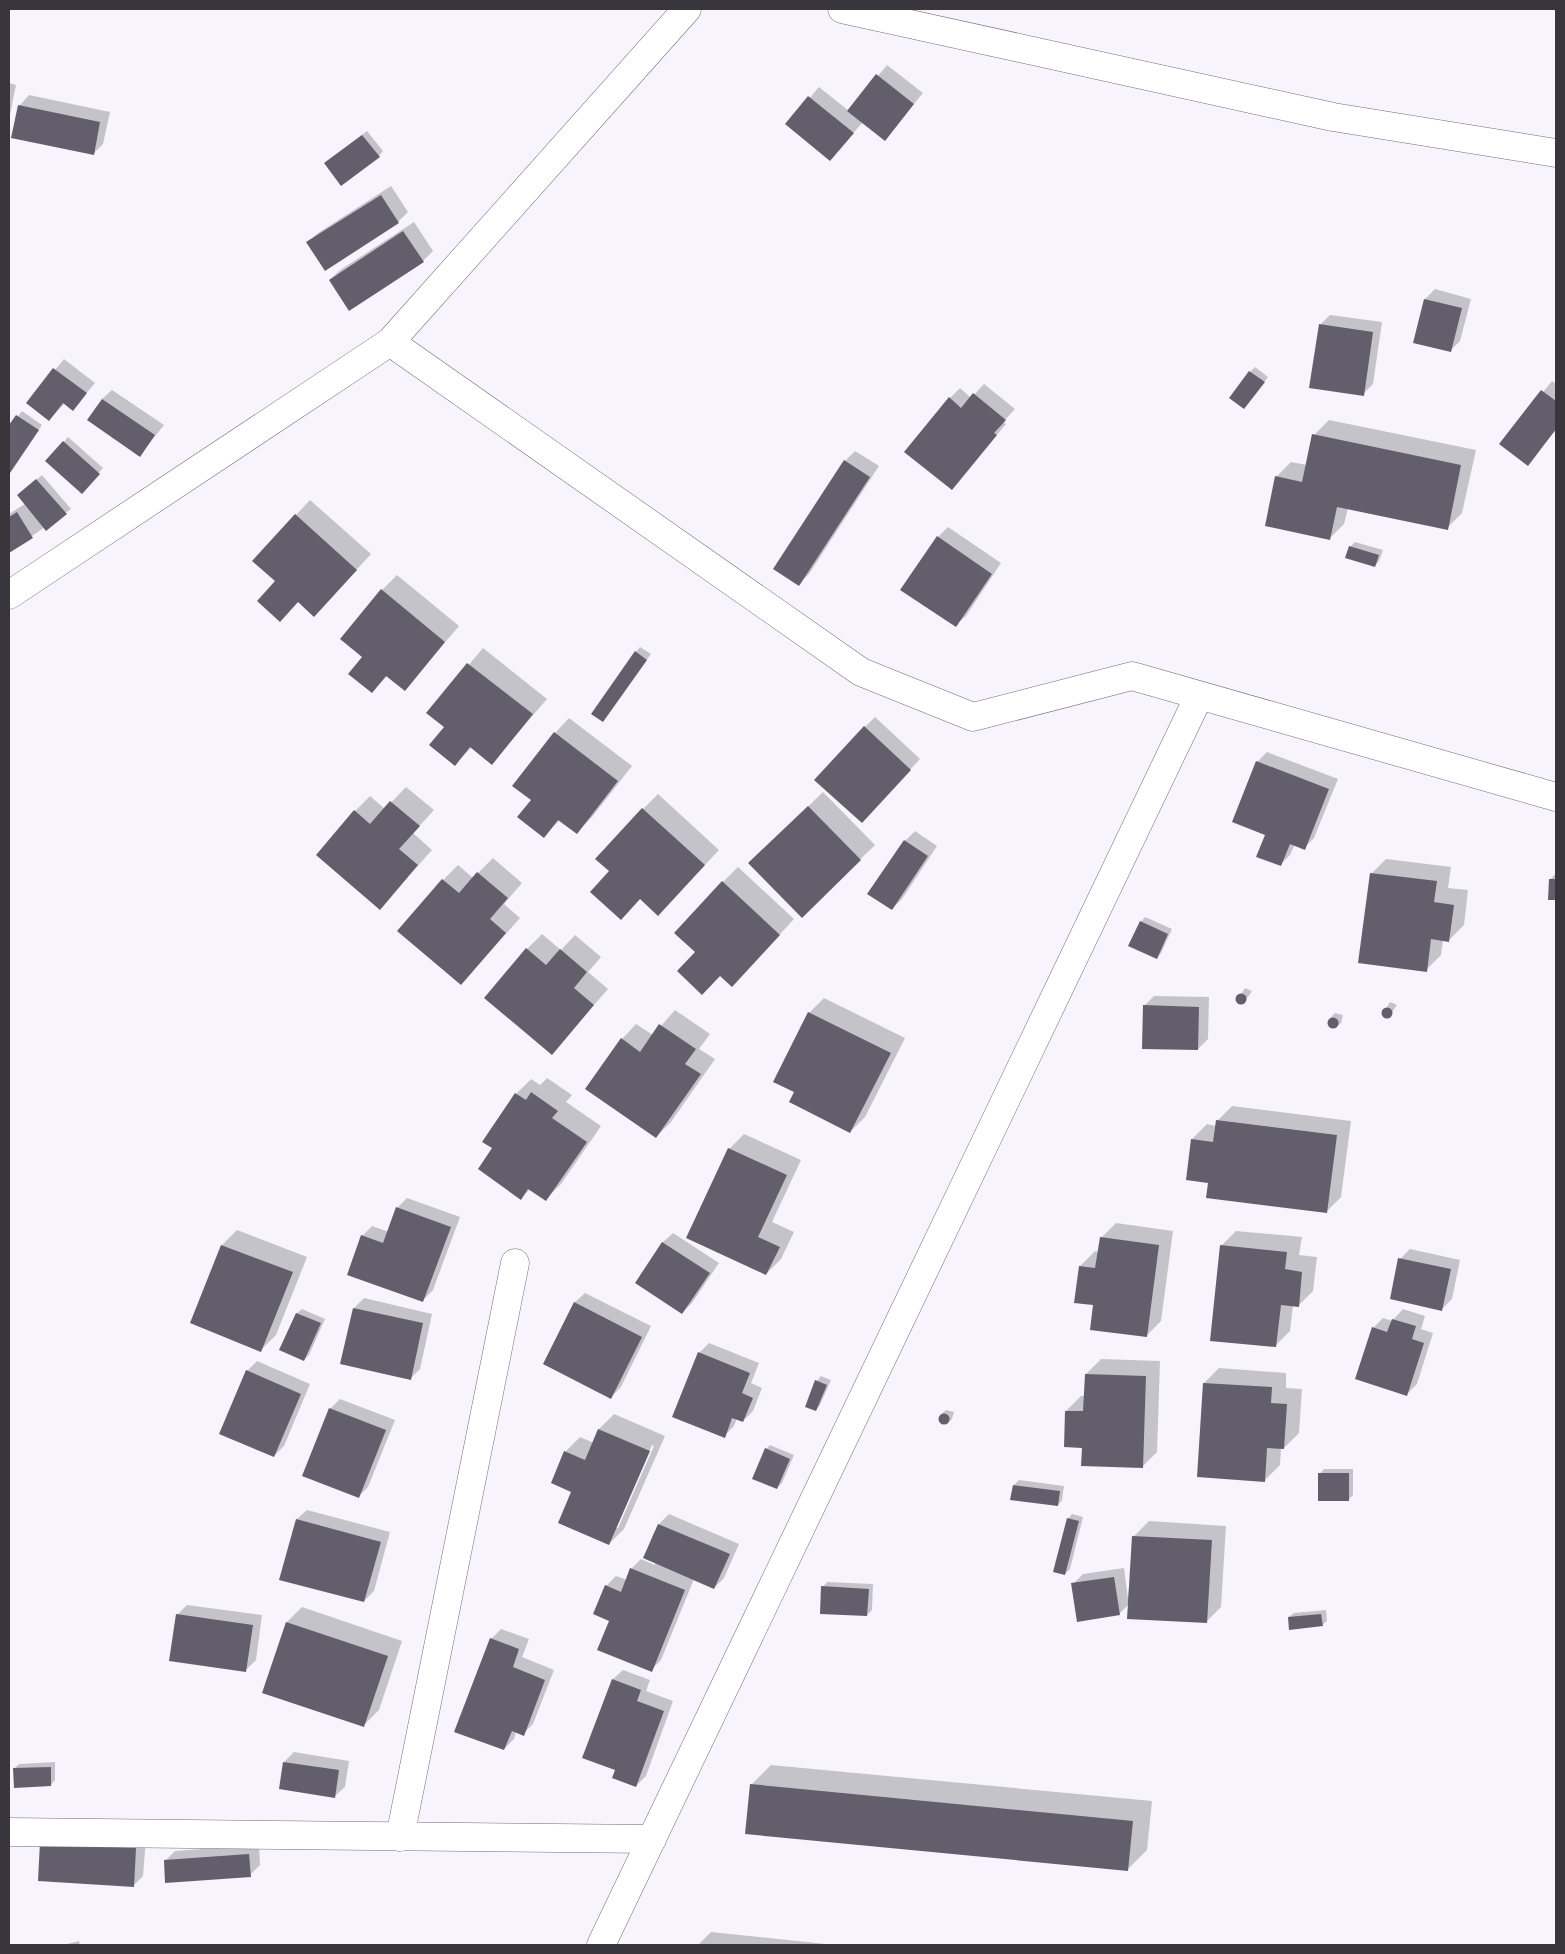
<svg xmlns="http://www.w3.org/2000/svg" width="1565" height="1954" viewBox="0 0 1565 1954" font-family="'Source Sans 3',sans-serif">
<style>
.shadow{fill:#0003;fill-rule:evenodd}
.building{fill:#635e6c}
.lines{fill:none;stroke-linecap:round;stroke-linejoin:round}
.street-casing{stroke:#726d7b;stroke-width:29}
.street{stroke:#fff;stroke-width:28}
</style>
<rect width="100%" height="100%" fill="#f7f4fd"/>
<g class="shadow">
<path d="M887,65L923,93L885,139L863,122L830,159L787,124L819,87L849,111Z"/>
<path d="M9,83L16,85L9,120Z"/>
<path d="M29,95L110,112L103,144L93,154L13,137L20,105Z"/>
<path d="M367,131L383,151L379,156L330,159Z"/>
<path d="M391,186L408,212L398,222L308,242L318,233Z"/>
<path d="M414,222L433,251L423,261L330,280L340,270Z"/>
<path d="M1435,289L1471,299L1460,341L1450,351L1425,299Z"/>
<path d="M1330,315L1382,322L1373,384L1363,394L1320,325Z"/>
<path d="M64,359L95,383L73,409L65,403L49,420L28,403Z"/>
<path d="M1255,367L1268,377L1244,408L1250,372Z"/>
<path d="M1552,381L1556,384V430L1528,464L1501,444Z"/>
<path d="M984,384L1015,409L1003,422L1006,424L952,488L950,398L960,388L971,398Z"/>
<path d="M112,390L164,425L140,455L102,399Z"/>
<path d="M22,411L42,425L10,471L9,428Z"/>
<path d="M1329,420L1476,450L1462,513L1447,528L1348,508L1344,524L1329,539L1276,477L1291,462L1307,465L1314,435Z"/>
<path d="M68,437L103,468L86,487L64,442Z"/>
<path d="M855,451L879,466L809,574L799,584L775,569L845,461Z"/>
<path d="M42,475L71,509L9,552V514L25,504L23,491Z"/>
<path d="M310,500L371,554L329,600L277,581L296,515Z"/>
<path d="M948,527L1001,563L966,616L956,625L938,537Z"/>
<path d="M1355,542L1383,550L1379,561L1375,566L1350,547Z"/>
<path d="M397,575L459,626L405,689L388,675L372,692L364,656L382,590Z"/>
<path d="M640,647L651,654L603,720L636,652Z"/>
<path d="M483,648L547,699L492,763L472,747L455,764L446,727L428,713Z"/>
<path d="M875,717L920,759L871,812L865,727Z"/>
<path d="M569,718L632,766L592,817L577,832L560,820L544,836L533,799L555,733Z"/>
<path d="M1267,752L1338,779L1314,838L1304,848L1295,844L1290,855L1280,865L1267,834L1257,762Z"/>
<path d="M406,787L434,810L413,833L432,850L380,908L355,811L370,796L385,809Z"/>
<path d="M823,792L875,845L802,916L764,849Z"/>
<path d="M658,794L719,850L673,899L611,871L643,809Z"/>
<path d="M915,831L937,846L902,899L892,909L905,841Z"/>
<path d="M493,858L522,883L504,904L520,918L461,984L443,880L458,865L473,878Z"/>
<path d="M1386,859L1451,867L1448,888L1468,890L1464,925L1449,940H1443L1441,955L1426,970L1371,874Z"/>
<path d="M738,867L794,919L747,970L696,952L723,882Z"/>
<path d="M1554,875H1556V899H1549L1550,880Z"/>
<path d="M1145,917L1172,929L1161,953L1157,958L1141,922Z"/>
<path d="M542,934L561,950L575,935L601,957L588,972L608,989L552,1053L527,949Z"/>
<path d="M1245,988L1252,991L1243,1004L1236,1002Z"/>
<path d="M1154,996L1209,997L1208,1039L1198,1049L1144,1006Z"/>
<path d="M824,998L905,1038L865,1117L850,1132L809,1013Z"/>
<path d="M1390,1002L1397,1005L1388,1018L1382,1015Z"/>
<path d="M675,1010L710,1034L699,1049L715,1059L671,1122L656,1137L622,1039L636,1024L653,1035Z"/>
<path d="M1335,1013L1343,1015L1341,1023L1336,1028L1329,1026L1330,1018Z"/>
<path d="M547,1078L572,1095L566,1102L601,1126L561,1184L546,1199L530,1189L521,1198L516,1094L531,1079L540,1085Z"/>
<path d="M1232,1106L1351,1121L1341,1197L1326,1212L1209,1182L1192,1139L1207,1124L1216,1126L1217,1121Z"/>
<path d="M744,1134L801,1160L772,1222L794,1232L781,1259L766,1274L729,1149Z"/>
<path d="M407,1198L460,1217L433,1290L423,1300L362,1236L372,1226L389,1232L397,1208Z"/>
<path d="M1116,1223L1173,1231L1161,1321L1146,1336L1094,1304L1080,1266L1095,1251L1099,1252L1101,1238Z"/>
<path d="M237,1230L307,1257L276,1335L261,1350L192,1323L222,1245Z"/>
<path d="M1236,1231L1302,1237L1299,1255L1317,1257L1313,1291L1298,1306L1293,1305L1290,1331L1275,1346L1221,1246Z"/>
<path d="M673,1233L719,1263L692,1303L682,1313L637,1282L663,1242Z"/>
<path d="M1410,1249L1460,1260L1452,1299L1442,1309L1400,1259Z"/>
<path d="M585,1293L651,1326L621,1387L611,1397L544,1364L575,1302Z"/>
<path d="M364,1298L432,1314L420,1369L410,1379L354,1308Z"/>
<path d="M302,1309L325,1319L309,1355L304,1360L281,1349L297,1313Z"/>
<path d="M1403,1309L1425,1316L1421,1329L1433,1333L1417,1384L1407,1394L1373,1328L1383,1318L1392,1321Z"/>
<path d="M709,1343L759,1363L751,1383L762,1388L753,1411L743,1421L737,1418L734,1426L724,1436L699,1353Z"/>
<path d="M1101,1359L1160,1361L1157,1452L1142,1467L1083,1447L1066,1411L1081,1396H1085L1086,1374Z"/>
<path d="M257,1361L310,1384L284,1446L274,1456L247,1371Z"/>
<path d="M1219,1368L1286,1373V1388L1302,1389L1299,1433L1284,1448H1281L1280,1465L1265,1480L1204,1383Z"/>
<path d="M821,1376L831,1380L820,1405L816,1410L806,1406L817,1381Z"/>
<path d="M340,1399L395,1420L368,1487L358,1497L330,1409Z"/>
<path d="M946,1410L954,1412L952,1419L947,1424L939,1422L941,1414Z"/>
<path d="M614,1414L665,1436L624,1529L609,1544L573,1492L565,1452L580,1437L594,1443L599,1429ZM652,1445L654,1446L618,1528H616Z"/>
<path d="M770,1445L794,1455L782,1483L777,1488L766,1449Z"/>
<path d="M1324,1469H1353V1495L1348,1500L1320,1474Z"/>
<path d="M1019,1480L1064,1486L1062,1500L1058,1505L1014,1485Z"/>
<path d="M307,1510L390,1532L374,1591L364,1601L297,1519Z"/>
<path d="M669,1514L739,1544L724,1578L714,1588L694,1579L661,1660L651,1670L611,1620L606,1586L616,1576L627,1580L631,1569L641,1559L655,1565L659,1524Z"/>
<path d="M1072,1514L1083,1517L1070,1569L1065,1574L1068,1519Z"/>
<path d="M1149,1521L1226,1526L1221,1607L1206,1622L1129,1604L1119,1614L1073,1584L1083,1574L1124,1568L1128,1599L1134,1536Z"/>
<path d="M827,1582L873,1584L872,1610L867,1615L823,1587Z"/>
<path d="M187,1605L262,1615L256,1660L246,1670L177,1615Z"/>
<path d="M302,1607L402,1641L379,1710L364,1725L263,1692L287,1622Z"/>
<path d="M1326,1610L1327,1621L1322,1625L1289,1617L1294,1613Z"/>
<path d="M501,1629L529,1639L522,1657L554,1670L533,1724L523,1734L516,1732L514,1739L504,1749L491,1639Z"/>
<path d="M623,1670L650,1680L646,1691L673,1701L646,1776L636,1786L617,1769L613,1679Z"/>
<path d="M294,1752L349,1761L345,1787L335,1796L284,1762Z"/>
<path d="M55,1762V1780L51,1785L14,1769L19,1764Z"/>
<path d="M771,1765L1152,1801L1147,1850L1128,1869L751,1785Z"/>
<path d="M51,1833L146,1839L143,1876L133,1886Z"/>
<path d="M259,1845L260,1865L250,1875L165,1861L175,1851Z"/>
<path d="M711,1932L835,1945H698Z"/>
<path d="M79,1941L80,1945H63Z"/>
</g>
<g class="building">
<path d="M876,74L914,104L885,141L847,111Z"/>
<path d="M808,96L854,133L830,161L785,124Z"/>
<path d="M18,105L100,122L94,155L11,138Z"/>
<path d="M362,135L380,157L341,186L324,163Z"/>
<path d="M381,195L399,223L325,271L306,242Z"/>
<path d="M403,231L424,262L349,311L329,280Z"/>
<path d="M1424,299L1462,308L1451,352L1413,343Z"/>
<path d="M1319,324L1373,332L1364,396L1309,388Z"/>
<path d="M53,368L87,393L73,411L63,403L49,421L26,403Z"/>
<path d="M1249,371L1265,382L1244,409L1229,398Z"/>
<path d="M1541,390L1556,401V429L1528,466L1499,444Z"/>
<path d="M973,393L1006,420L994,433L997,435L952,490L904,452L949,397L961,408Z"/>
<path d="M102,399L155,435L140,457L87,420Z"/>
<path d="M16,415L39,430L10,473L9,425Z"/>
<path d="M1312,434L1461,465L1448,530L1337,507L1330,540L1265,526L1275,476L1302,482Z"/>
<path d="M63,441L100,474L82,494L45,461Z"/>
<path d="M844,460L870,477L799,586L773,569Z"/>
<path d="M36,479L67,514L46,531L17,495Z"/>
<path d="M17,512L33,538L9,553V517Z"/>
<path d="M295,514L357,570L314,617L298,602L280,622L257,601L275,581L252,561Z"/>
<path d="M937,536L992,574L956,627L900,590Z"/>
<path d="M1349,546L1379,555L1375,567L1345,558Z"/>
<path d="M381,589L445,642L405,691L386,676L372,693L348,674L362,657L340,639Z"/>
<path d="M635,651L647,660L603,722L591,714Z"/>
<path d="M467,663L533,714L492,765L470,747L455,766L429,745L444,727L426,713Z"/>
<path d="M864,726L911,770L862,823L814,780Z"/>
<path d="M554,732L618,781L577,834L558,820L544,838L517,817L531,800L512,786Z"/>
<path d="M1256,761L1329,789L1305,850L1290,844L1281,866L1256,857L1265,835L1232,822Z"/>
<path d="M390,801L420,826L399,849L418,865L380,910L316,855L354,810L370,824Z"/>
<path d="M808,806L861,860L802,918L748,863Z"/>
<path d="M642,808L705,865L658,916L640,899L621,920L590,892L609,871L595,859Z"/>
<path d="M904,840L928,856L892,910L867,894Z"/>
<path d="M477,872L508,898L490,919L506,933L461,985L397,931L442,879L459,893Z"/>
<path d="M1370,873L1437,881L1434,902L1454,905L1449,942L1431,939L1427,972L1358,963Z"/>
<path d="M1549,879H1556V900H1548Z"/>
<path d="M722,881L780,935L732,987L720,976L702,995L677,971L695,952L674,933Z"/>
<path d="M1140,921L1168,934L1157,959L1128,946Z"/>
<path d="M526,948L546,965L560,949L587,972L574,988L594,1005L552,1055L484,998Z"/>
<circle cx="1241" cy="999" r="5.5"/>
<path d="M1143,1005L1199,1007L1198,1050L1142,1049Z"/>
<circle cx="1387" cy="1013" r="5.5"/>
<path d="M808,1012L891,1053L850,1133L789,1102L794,1092L773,1082Z"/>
<circle cx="1333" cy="1023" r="5.5"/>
<path d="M659,1024L696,1049L685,1064L701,1074L656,1138L585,1089L621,1038L640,1052Z"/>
<path d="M531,1092L558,1111L552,1118L587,1142L546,1201L528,1189L521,1200L478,1169L492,1148L482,1142L515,1093L526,1100Z"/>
<path d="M1216,1120L1337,1135L1327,1213L1206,1198L1208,1183L1186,1180L1191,1139L1213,1142Z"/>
<path d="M728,1148L787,1175L758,1237L780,1247L766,1275L686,1238Z"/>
<path d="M396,1207L451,1227L423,1302L347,1275L361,1235L383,1243Z"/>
<path d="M1100,1237L1159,1245L1147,1337L1090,1330L1093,1305L1074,1303L1079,1266L1095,1268Z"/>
<path d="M662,1242L710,1273L682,1314L635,1283Z"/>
<path d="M221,1245L293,1272L261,1352L190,1323Z"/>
<path d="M1220,1245L1287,1252L1285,1269L1302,1272L1299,1307L1281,1305L1276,1347L1210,1341Z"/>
<path d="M1398,1258L1451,1269L1442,1311L1390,1299Z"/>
<path d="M574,1302L642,1337L611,1399L543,1364Z"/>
<path d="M353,1308L423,1323L411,1380L340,1364Z"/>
<path d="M296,1313L321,1323L304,1361L279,1350Z"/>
<path d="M1392,1319L1416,1326L1412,1339L1424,1343L1407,1396L1355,1379L1372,1327L1387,1332Z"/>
<path d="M698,1352L750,1373L742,1393L753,1398L743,1422L732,1418L725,1438L672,1417Z"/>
<path d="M246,1370L301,1394L274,1457L219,1434Z"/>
<path d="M1085,1374L1146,1376L1143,1468L1081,1466L1082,1448L1064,1447L1065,1411H1083Z"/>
<path d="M815,1380L827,1385L816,1411L805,1407Z"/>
<path d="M1203,1383L1272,1387L1271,1403L1287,1404L1284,1449L1267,1448L1265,1482L1197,1477Z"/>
<path d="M329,1408L386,1430L359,1498L302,1476Z"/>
<circle cx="944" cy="1419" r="5.5"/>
<path d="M598,1429L650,1451L609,1545L558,1523L571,1492L551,1483L564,1451L585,1460Z"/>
<path d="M765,1448L790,1459L777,1489L752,1479Z"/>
<rect x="1318" y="1473" width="31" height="28"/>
<path d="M1013,1485L1060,1491L1058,1506L1010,1500Z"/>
<path d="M1067,1518L1079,1521L1065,1575L1053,1572Z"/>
<path d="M296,1519L381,1542L364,1602L279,1580Z"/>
<path d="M658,1524L730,1554L714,1589L643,1558Z"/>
<path d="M1132,1536L1212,1540L1207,1623L1127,1619Z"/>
<path d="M630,1568L685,1590L652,1672L597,1650L609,1621L593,1614L605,1585L621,1592Z"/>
<path d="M1114,1577L1120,1615L1077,1622L1071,1583Z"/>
<path d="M821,1586L869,1589L867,1616L820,1614Z"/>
<path d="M176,1614L253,1625L246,1672L169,1661Z"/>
<path d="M1321,1614L1323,1626L1289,1630L1288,1617Z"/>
<path d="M286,1622L388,1656L364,1727L262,1693Z"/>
<path d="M490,1638L519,1649L513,1667L545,1680L524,1736L512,1731L504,1750L454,1732Z"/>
<path d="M612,1679L641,1690L637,1701L664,1711L636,1787L612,1778L615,1770L582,1758Z"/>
<path d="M283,1762L339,1770L335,1798L279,1789Z"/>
<path d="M51,1767V1786L14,1788L13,1768Z"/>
<path d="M750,1784L1133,1821L1128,1871L745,1834Z"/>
<path d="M40,1842L136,1848L134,1887L38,1881Z"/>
<path d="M249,1854L251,1877L165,1883L164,1860Z"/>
</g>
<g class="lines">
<defs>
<g id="street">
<path d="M687,9L390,342L861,672L973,717L1132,676L1556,797"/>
<path d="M842,9L1333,117L1556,153"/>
<path d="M9,595L390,342"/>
<path d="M9,1832L652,1839"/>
<path d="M400,1837L515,1263"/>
<path d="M601,1945L1199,696"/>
</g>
</defs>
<use href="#street" class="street-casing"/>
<use href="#street" class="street"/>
</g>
<rect width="1565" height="1954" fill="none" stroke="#38363c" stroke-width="20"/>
</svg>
